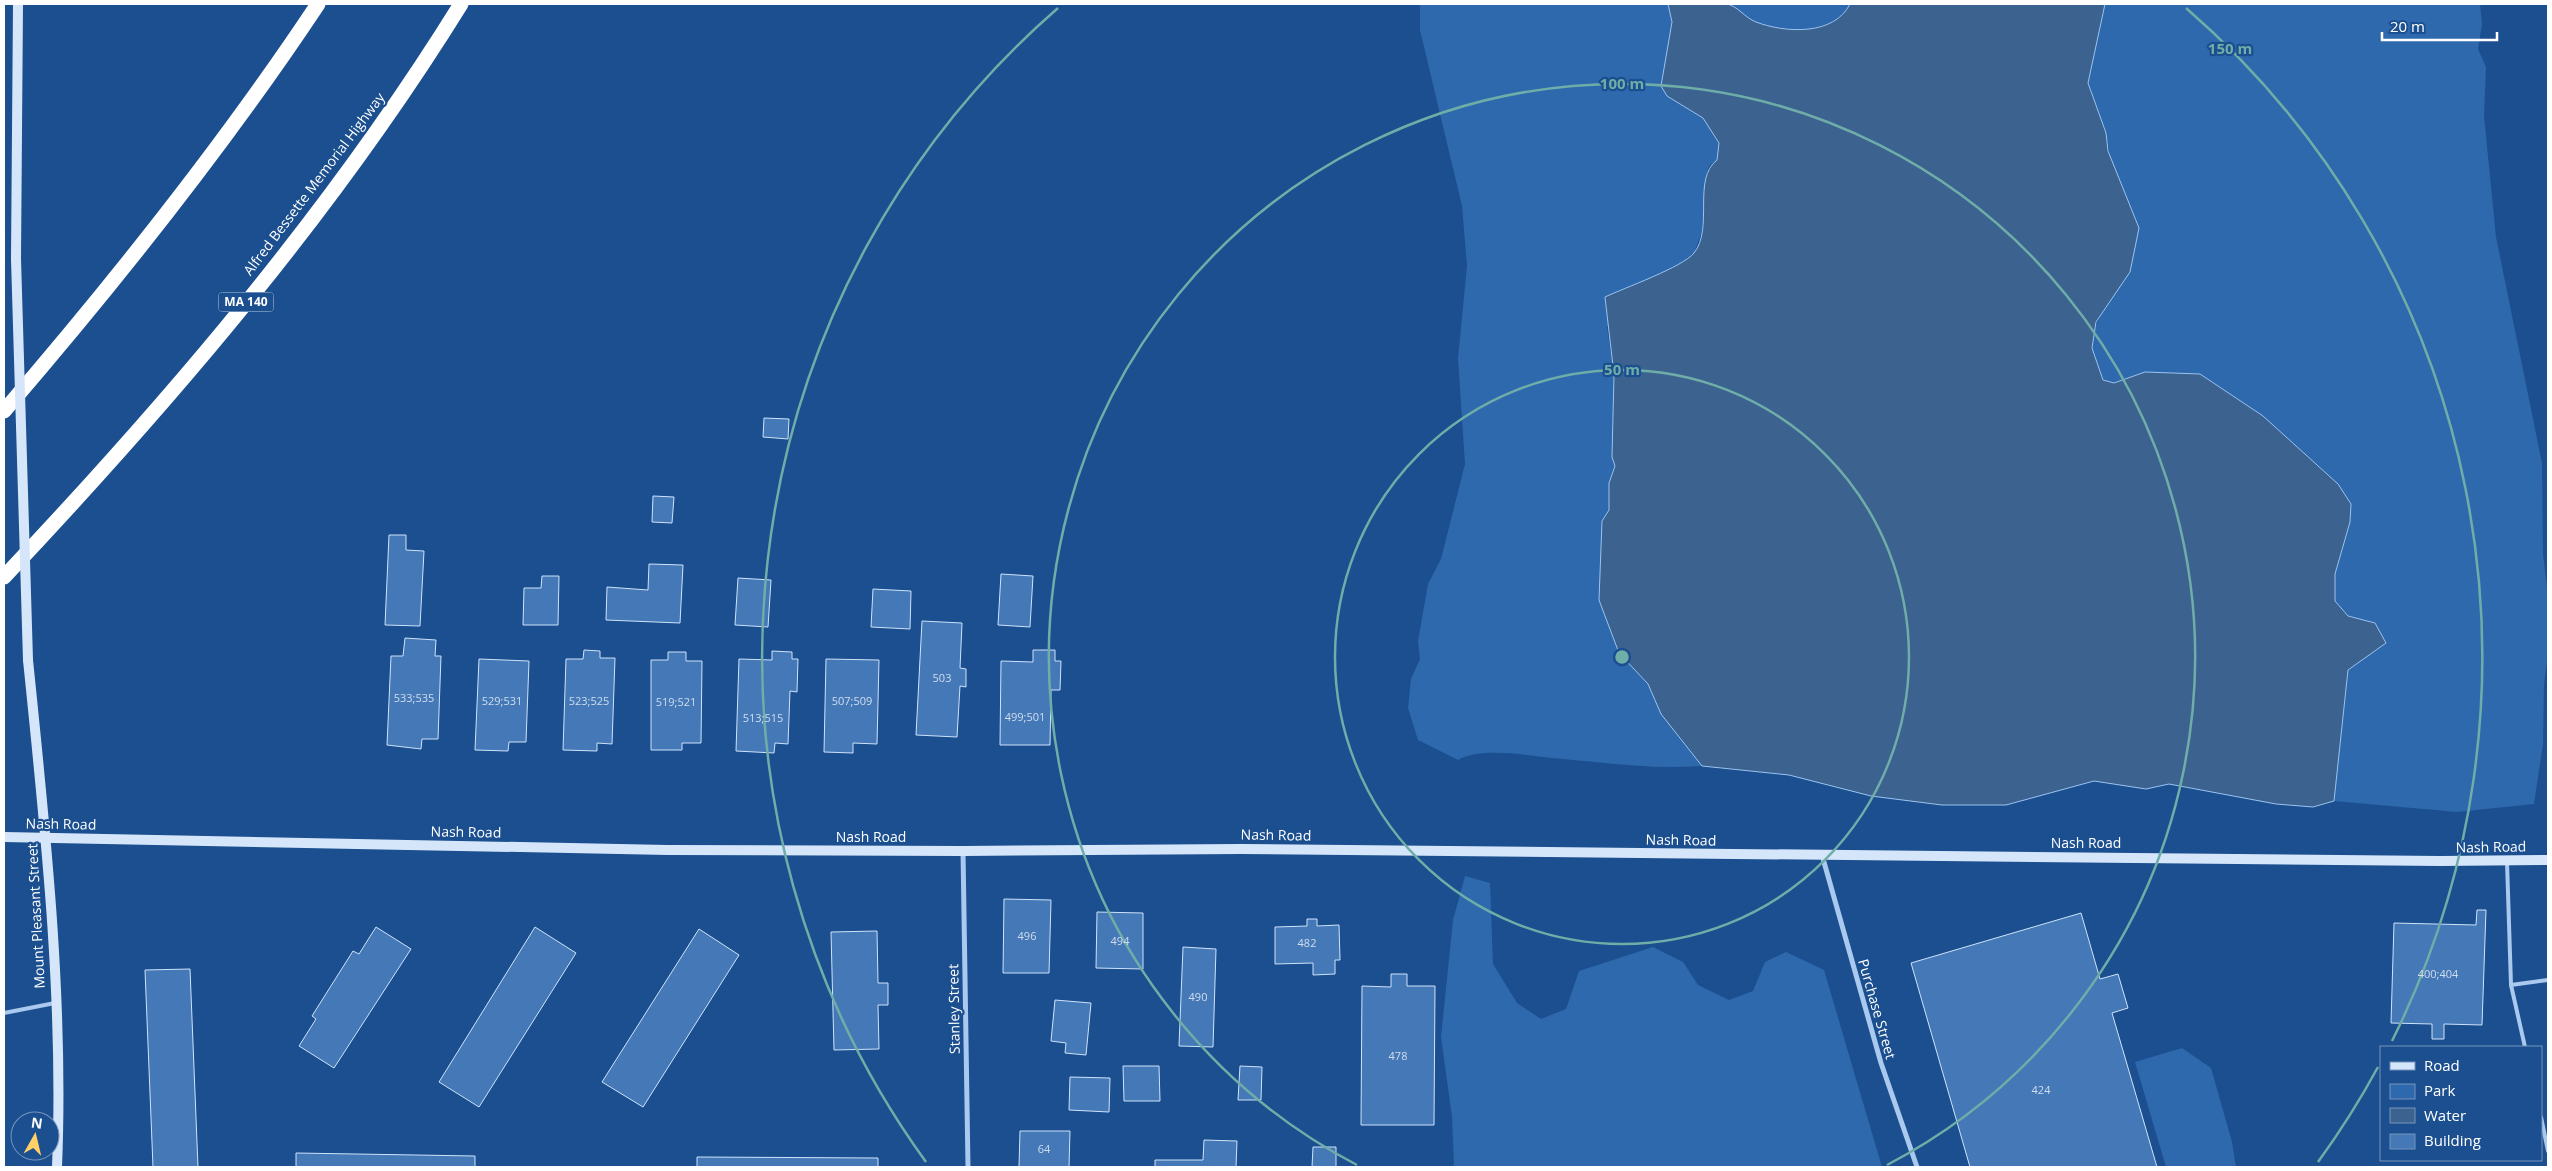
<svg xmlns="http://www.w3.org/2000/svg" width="2552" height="1171" viewBox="0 0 2552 1171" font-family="'Open Sans',sans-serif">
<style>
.green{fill:#2e69ad}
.water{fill:#3c6290;stroke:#9cc4f0}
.building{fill:#4478b7;stroke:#cfe3fa}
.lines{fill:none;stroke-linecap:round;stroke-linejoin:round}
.lane{stroke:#a9c9ee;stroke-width:4}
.street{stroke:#a9c9ee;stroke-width:5}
.secondary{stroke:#d6e6fa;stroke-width:10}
.highway{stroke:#fff;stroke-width:15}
.secondary-bridge{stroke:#d6e6fa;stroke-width:10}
.ring{fill:none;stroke:#6fada8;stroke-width:2.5}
.labels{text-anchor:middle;stroke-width:4.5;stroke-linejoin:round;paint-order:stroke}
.number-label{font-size:11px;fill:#d0dded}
.shield{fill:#1b4f8f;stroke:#bbcadd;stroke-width:1}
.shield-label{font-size:12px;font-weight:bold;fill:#fff}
.street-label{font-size:14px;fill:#fff;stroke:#1b4f8f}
.centre{fill:#6fada8;stroke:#1b4f8f;stroke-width:2.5}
.ring-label{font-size:15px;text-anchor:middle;font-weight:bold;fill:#6fada8;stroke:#1b4f8f;stroke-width:4.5;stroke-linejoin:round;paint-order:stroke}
</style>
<rect width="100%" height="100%" fill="#1b4f8f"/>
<g class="green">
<path d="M1420,4H1668L1672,22L1661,86L1667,96L1703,118L1719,143L1717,160L1709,166L1706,176L1702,232L1694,253L1607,327L1614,375L1612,457L1615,465L1609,483V510L1602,521L1619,653L1648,684L1661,714L1702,766C1653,770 1602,762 1552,758C1525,755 1481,747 1458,760L1418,740L1408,708L1411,679L1420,659L1418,641L1428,584L1441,559L1465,464L1458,358L1467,266L1462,206L1420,30Z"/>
<path d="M1728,4H1850C1834,35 1783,34 1754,22C1745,18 1737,9 1728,4Z"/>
<path d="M2105,4H2480L2482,24L2478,49L2486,67L2484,116L2496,237L2542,463L2543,554L2548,596V653L2544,684L2543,744L2534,804L2457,812L2334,801L2348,670L2385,642L2375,623L2348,616L2335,601V574L2350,522L2338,484L2263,416L2200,374L2145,372L2114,383L2103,380C2077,334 2105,309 2130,272L2106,133L2088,83Z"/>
<path d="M1465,876L1490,883L1493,964L1517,1003L1541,1019L1566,1009L1579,971L1653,947L1683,962L1698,985L1729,1000L1753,991L1765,962L1786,952L1824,970L1882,1167H1452L1454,1164L1452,1117L1441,1037L1453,920Z"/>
<path d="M2182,1048L2211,1068L2232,1142L2236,1167H2166L2135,1062Z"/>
</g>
<path class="water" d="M1668,4C1687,4 1708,1 1726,4C1737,5 1745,18 1756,22C1785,33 1834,36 1850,4H2105L2088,83L2106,133L2108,151L2139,228L2130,272L2096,322L2092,348L2103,380L2114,383L2145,372L2200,374L2263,416L2338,484L2351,504L2350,522L2335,574V601L2348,616L2375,623L2386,643L2348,670L2334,801L2313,807L2276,804L2169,784L2146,789L2094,781L2006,805H1942L1871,796L1789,775L1702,766L1661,714L1648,684L1619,653L1599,600L1602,521L1609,510V483L1615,466L1612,457L1614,375L1605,297C1624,288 1683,267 1694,253C1714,228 1692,179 1717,160L1719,143L1703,118L1667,96L1661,86L1672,22Z"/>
<g class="building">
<path d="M764,418L789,419L788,439L763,437Z"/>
<path d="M653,496L674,497L672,523L652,522Z"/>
<path d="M389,535H406V550L424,551L420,626L385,625Z"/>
<path d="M649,564L683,565L680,623L606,620L607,587L648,590Z"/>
<path d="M1001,574L1033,576L1030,627L998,625Z"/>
<path d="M542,576H559L558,625H523L524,588H541Z"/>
<path d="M738,578L771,580L768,627L735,625Z"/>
<path d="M873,589L911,591L910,629L871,627Z"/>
<path d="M922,621L962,623L960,668L966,669V687L960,686L957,737L916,735Z"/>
<path d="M405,638L436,640L435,656H441L438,739H422L421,749L387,745L391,656H403Z"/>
<path d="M584,650L600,651V658H615L612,744L597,743V751L563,750L566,659H583Z"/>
<path d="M1033,650H1055V661H1061L1060,690H1051L1050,745H1000L1001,661L1033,662Z"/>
<path d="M772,651L792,652V659H798L797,692L790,691L788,744L775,743L774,753L736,751L739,659L772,660Z"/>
<path d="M668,652H686V661H702L701,743H682V750H651V660H668Z"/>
<path d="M479,659L529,661L526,742H509L508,751L475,750Z"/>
<path d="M826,659L879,660L877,744L853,743V753L824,752Z"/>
<path d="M1004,899L1051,900L1049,973H1003Z"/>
<path d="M2477,910H2486L2482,1025L2444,1024V1039H2432V1024L2391,1023L2394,923L2476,925Z"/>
<path d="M1097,912L1143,913V969L1096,968Z"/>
<path d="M2081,913L2100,979L2118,974L2128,1008L2112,1013L2157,1167H1970L1911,963Z"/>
<path d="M1307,919H1317V926L1339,925L1340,960H1335V974L1313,975V963L1275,964V927L1307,926Z"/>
<path d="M376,927L411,949L334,1068L299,1046L316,1019L312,1016L353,951L359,954Z"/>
<path d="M535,927L576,953L479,1107L439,1082Z"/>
<path d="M699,929L739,955L643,1107L602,1082Z"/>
<path d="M877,931L878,983H888V1005H878L879,1049L834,1050L831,932Z"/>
<path d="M1183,947L1216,949L1213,1047L1179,1046Z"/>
<path d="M190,969L198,1167H153L145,970Z"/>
<path d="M1391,974H1407V986H1435L1434,1125H1361L1362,986L1391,987Z"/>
<path d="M1055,1000L1091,1003L1086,1055L1065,1053L1066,1043L1051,1041Z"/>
<path d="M1123,1066H1159L1160,1101H1124Z"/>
<path d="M1240,1066L1262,1067L1261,1100H1238Z"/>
<path d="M1070,1077L1110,1078L1109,1112L1069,1110Z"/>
<path d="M1020,1131H1070L1069,1167H1019Z"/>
<path d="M1204,1140L1237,1141L1236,1167H1155V1160H1203Z"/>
<path d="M1313,1147H1336V1167H1312Z"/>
<path d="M296,1153L475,1156V1167H296Z"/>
<path d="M697,1157L878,1158V1167H697Z"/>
</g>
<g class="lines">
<g class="lane">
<path d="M2507,862L2511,985L2525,1047"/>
<path d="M2511,985L2548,980"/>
<path d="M4,1013L55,1003"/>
<path d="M2541,1117L2548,1151"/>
</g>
<g class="street">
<path d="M963,851L968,1167"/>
<path d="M1822,855L1881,1063L1917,1167"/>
</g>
<g class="secondary">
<path d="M16,259L18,4"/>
<path d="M28,660C45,827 64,999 57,1167"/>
<path d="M4,837L668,850L963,851L1241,849L2441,861L2548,860"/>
</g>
<g class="highway">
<path d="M4,411C116,281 223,147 318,4"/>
<path d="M4,577C171,400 332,212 461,4"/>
</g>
<path class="secondary-bridge" d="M16,259L28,660"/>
</g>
<g class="ring">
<circle cx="1622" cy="657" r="287"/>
<path d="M1357 1165A573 573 0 1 1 1887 1165"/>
<path d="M2378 1067A860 860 0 0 1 2318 1162M926 1162A860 860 0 0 1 1058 8M2186 8A860 860 0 0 1 2392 1041"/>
</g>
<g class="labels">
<g class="number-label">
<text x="942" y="682">503</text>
<text x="414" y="702">533;535</text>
<text x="502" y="705">529;531</text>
<text x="589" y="705">523;525</text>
<text x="852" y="705">507;509</text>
<text x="676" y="706">519;521</text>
<text x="1025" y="721">499;501</text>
<text x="763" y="722">513;515</text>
<text x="1027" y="940">496</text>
<text x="1120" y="945">494</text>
<text x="1307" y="947">482</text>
<text x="2438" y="978">400;404</text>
<text x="1198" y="1001">490</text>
<text x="1398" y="1060">478</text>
<text x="2041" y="1094">424</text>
<text x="1044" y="1153">64</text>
</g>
<rect class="shield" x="218.5" y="292.5" width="55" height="19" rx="4"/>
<g class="shield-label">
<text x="246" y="306">MA 140</text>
</g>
<g class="street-label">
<text transform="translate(314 184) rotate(-53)" y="5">Alfred Bessette Memorial Highway</text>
<text transform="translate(61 824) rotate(1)" y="5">Nash Road</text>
<text transform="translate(466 832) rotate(1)" y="5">Nash Road</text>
<text transform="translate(1276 835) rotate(1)" y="5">Nash Road</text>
<text x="871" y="842">Nash Road</text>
<text transform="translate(1681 840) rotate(1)" y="5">Nash Road</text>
<text x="2086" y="848">Nash Road</text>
<text transform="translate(2491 847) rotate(-1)" y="5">Nash Road</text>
<text transform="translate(36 916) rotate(-93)" y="5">Mount Pleasant Street</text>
<text transform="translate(954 1009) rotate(-91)" y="5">Stanley Street</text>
<text transform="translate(1877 1009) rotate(74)" y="5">Purchase Street</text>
</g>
</g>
<circle cx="1622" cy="657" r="8" class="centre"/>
<g class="ring-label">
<text x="2230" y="54">150 m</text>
<text x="1622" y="89">100 m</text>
<text x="1622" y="375">50 m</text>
</g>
<rect width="2552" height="1171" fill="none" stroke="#ffffff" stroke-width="10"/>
<rect x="2380" y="1046" width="162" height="115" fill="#1b4f8f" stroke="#7695bc"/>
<rect x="2390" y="1062" width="25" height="8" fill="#d6e6fa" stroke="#7695bc"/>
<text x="2424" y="1071" font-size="15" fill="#ffffff">Road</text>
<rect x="2390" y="1084" width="25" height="15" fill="#2e69ad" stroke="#7695bc"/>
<text x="2424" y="1096" font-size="15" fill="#ffffff">Park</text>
<rect x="2390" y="1108" width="25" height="15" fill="#3c6290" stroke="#7695bc"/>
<text x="2424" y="1121" font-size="15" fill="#ffffff">Water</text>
<rect x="2390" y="1134" width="25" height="15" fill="#4478b7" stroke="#7695bc"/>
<text x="2424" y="1146" font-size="15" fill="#ffffff">Building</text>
<g transform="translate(35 1136) rotate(8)"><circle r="24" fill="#1b4f8f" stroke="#7695bc"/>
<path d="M0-4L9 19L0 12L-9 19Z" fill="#ffd166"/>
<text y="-8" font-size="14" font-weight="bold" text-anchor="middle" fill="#ffffff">N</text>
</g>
<path d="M2382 32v8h115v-8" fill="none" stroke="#ffffff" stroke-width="2.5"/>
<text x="2390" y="32" font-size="15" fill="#ffffff" stroke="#1b4f8f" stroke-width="4" paint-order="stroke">20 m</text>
</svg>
